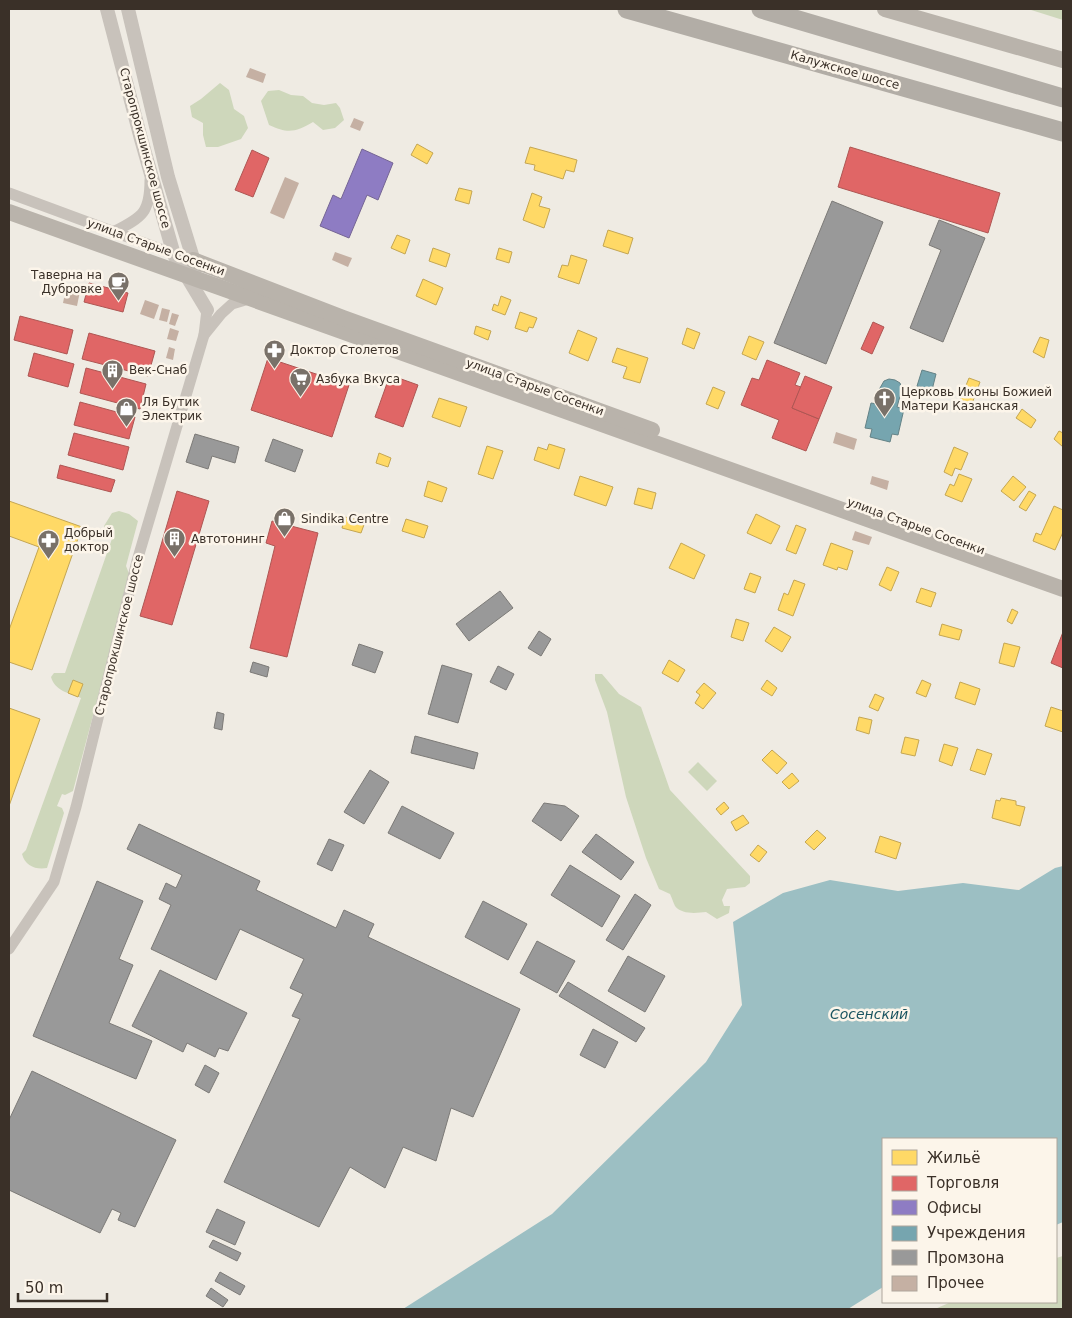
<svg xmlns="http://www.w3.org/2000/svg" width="1072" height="1318" viewBox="0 0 1072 1318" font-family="'DejaVu Sans',sans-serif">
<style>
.green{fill:#ced7bb}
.water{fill:#9cbfc3}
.homes{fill:#ffd966;stroke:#c4a653}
.shops{fill:#e06666;stroke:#ae5653}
.offices{fill:#8e7cc3;stroke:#756594}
.public{fill:#76a5af;stroke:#648286}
.industry{fill:#999;stroke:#7c7a77}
.building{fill:#c5b0a3}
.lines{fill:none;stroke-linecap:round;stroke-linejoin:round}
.minor{stroke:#c8c2bb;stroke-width:11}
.tertiary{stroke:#c8c2bb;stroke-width:14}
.secondary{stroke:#b9b3ab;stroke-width:16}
.trunk{stroke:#b2ada6;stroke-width:19}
.labels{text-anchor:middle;stroke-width:5;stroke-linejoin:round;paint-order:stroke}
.street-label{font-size:12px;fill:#3a3028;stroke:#fcf5ea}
.poi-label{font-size:12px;fill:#3a3028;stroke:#fcf5ea;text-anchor:start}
.water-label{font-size:14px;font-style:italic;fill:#195460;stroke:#fcf5ea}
</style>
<rect width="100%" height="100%" fill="#efebe3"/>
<g class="green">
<path d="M1028,9H1063V20Z"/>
<path d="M220,83L229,90L234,109L244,116L248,128L241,139L218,147H206L203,135V123L192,117L190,106L201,99Z"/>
<path d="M279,90L291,95L303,96L312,103L324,105L336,103L340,108L344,120L335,128L323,130L313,122C296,132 288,134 269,125L261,101L268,91Z"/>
<path d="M119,511L129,514L138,521L126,566L130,576L73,791L65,795L62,794L57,806L62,808L64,813L47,868C36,870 25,866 22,854L26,850L81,698C69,693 55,691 51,677L54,673H65L114,533L106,531L104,526L112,513Z"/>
<path d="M595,674H602L619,694L641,707L670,790L750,876V883L745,887L727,889L722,900L724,906H730L729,913L717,919L706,912C697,913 682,915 675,906C673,902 672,898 670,894L659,889L646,858L626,797L607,712L595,680Z"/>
<path d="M698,762L717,781L707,791L688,772Z"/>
<path d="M1063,1256V1309H935L951,1302H1056V1258Z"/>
</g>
<path class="water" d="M1063,866V1222L1056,1225V1139H883V1287L848,1309H403L552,1214L706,1062L742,1005L733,922L783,893L830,880L898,891L963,883L1019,890L1055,868Z"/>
<g class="homes">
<path d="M417,144L433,153L427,164L411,155Z"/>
<path d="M530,147L577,160L574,172L566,170L563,179L534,170L535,165L525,163Z"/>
<path d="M459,188L472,191L469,204L455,200Z"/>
<path d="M532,193L542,197L539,206L550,209L544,228L523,220Z"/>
<path d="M608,230L633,238L628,254L603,246Z"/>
<path d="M397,235L410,240L405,254L391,248Z"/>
<path d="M433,248L450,254L446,267L429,261Z"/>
<path d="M499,248L512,252L509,263L496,259Z"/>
<path d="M571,255L587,260L579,284L558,277L562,265L568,266Z"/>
<path d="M423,279L443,288L436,305L416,296Z"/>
<path d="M501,296L511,300L505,315L492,310L494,304L498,306Z"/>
<path d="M520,312L537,318L533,328L529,327L527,332L515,328Z"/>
<path d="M476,326L491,331L488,340L474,334Z"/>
<path d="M687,328L700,333L694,349L682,344Z"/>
<path d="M578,330L597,338L588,361L569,353Z"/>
<path d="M749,336L764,342L756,360L742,354Z"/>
<path d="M1040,337L1049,340L1044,358L1033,352Z"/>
<path d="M617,348L648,358L640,383L623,378L627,367L612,362Z"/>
<path d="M969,378L980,382L970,409L958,405Z"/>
<path d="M713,387L725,392L718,409L706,404Z"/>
<path d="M439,398L467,407L460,427L432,417Z"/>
<path d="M1022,409L1036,420L1031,428L1016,418Z"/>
<path d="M1059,431L1063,433V447L1054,439Z"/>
<path d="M549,444L565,449L559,469L534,460L538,447L547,450Z"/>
<path d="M487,446L503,451L493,479L478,474Z"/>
<path d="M954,447L968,453L961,470L955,468L952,476L944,472Z"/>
<path d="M379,453L391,458L388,467L376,463Z"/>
<path d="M959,474L972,479L962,502L945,495L950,484L954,486Z"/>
<path d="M580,476L613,487L606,506L574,495Z"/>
<path d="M1013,476L1026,487L1014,501L1001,491Z"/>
<path d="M428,481L447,488L442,502L424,496Z"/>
<path d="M638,488L656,493L652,509L634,504Z"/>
<path d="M1029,491L1036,495L1026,511L1019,507Z"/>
<path d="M9,501L82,527L32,670L9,662V630L39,547L9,536Z"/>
<path d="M1054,506L1063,510V532L1055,550L1033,541L1036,533L1041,535Z"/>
<path d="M756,514L780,526L771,544L747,533Z"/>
<path d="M345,517L365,522L361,533L342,528Z"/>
<path d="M406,519L428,526L424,538L402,531Z"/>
<path d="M796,525L806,529L796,554L786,550Z"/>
<path d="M681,543L705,555L694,579L669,568Z"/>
<path d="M831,543L853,551L847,570L838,567L837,570L823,565Z"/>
<path d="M887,567L899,572L891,591L879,585Z"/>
<path d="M750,573L761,577L755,593L744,589Z"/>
<path d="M794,580L805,584L793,616L778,610L784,593L788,595Z"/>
<path d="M921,588L936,593L931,607L916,602Z"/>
<path d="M1012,609L1018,612L1012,624L1007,621Z"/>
<path d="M736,619L749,623L743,641L731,637Z"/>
<path d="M942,624L962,630L959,640L939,635Z"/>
<path d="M774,627L791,637L782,652L765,641Z"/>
<path d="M1004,643L1020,647L1014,667L999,663Z"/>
<path d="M669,660L685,670L678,682L662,673Z"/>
<path d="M73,680L83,684L78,697L68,693Z"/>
<path d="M767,680L777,688L772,696L761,689Z"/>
<path d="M922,680L931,684L926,697L916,693Z"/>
<path d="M960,682L980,689L975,705L955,698Z"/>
<path d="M704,683L716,693L703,709L695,703L700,695L696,692Z"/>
<path d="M875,694L884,698L878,711L869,707Z"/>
<path d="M1051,707L1063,711V732L1045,726Z"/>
<path d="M9,708L40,719L9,806Z"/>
<path d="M859,717L872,720L869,734L856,730Z"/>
<path d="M905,737L919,740L915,756L901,753Z"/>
<path d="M944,744L958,748L952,766L939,761Z"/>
<path d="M977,749L992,754L985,775L970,770Z"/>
<path d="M772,750L787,763L777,774L762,760Z"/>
<path d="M792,773L799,781L789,789L782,782Z"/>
<path d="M1001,798L1016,801V805L1025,807L1020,826L992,818L996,800L1000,801Z"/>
<path d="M724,802L729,808L721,815L716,809Z"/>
<path d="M743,815L749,823L736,831L731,822Z"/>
<path d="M817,830L826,838L814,850L805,842Z"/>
<path d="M880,836L901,843L896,859L875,852Z"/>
<path d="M758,845L767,852L759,862L750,855Z"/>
</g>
<g class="shops">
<path d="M850,147L1000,193L988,233L838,187Z"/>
<path d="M252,150L269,158L253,197L235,190Z"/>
<path d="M89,283L128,293L123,312L84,302Z"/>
<path d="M20,316L73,330L67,354L14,340Z"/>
<path d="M873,322L884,327L872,354L861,349Z"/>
<path d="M89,333L155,351L148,376L82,359Z"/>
<path d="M34,353L74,364L68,387L28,376Z"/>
<path d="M268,358L349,385L332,437L251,410Z"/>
<path d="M767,360L800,373L795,385L801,387L792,408L819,419L806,451L772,438L779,420L741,405L752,378L759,380Z"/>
<path d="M86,368L146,384L140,409L80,393Z"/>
<path d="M390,375L418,385L403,427L375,417Z"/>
<path d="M805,376L832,387L819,419L792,408Z"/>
<path d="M80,402L135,417L129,439L74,425Z"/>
<path d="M74,433L129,447L123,470L68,455Z"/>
<path d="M60,465L115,480L111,492L57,478Z"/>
<path d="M177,491L209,501L172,625L140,616Z"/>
<path d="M272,521L318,533L287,657L250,648L275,546L266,543Z"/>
<path d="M1063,632V668L1051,663Z"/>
</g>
<path class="offices" d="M362,149L393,163L378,200L367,195L349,238L320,226L333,195L341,199Z"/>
<g class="public">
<path d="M922,370L936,374L932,390L917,386Z"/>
<path d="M889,379L895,380L900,383L902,389L897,407L904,409L898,435L892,434L890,442L870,437L872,429L865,428L871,403L877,404L880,388L884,381Z"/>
</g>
<g class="industry">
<path d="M832,201L883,222L826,364L774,343Z"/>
<path d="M939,220L985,238L943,342L910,328L941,250L929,245Z"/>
<path d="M195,434L239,447L235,463L212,456L208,469L186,462Z"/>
<path d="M273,439L303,450L295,472L265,461Z"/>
<path d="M500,591L513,608L469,641L456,624Z"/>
<path d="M539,631L551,639L541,656L528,648Z"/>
<path d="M359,644L383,652L375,673L352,665Z"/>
<path d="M253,662L269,667L267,677L250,672Z"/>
<path d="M442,665L472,674L458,723L428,714Z"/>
<path d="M498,666L514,674L506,690L490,682Z"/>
<path d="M217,712L224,714L222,730L214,728Z"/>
<path d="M415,736L478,753L474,769L411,753Z"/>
<path d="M370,770L389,782L364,824L344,812Z"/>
<path d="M544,803L565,806L579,816L561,841L532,821Z"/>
<path d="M402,806L454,833L440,859L388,833Z"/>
<path d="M139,824L260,881L256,890L336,928L344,910L374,924L368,937L520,1009L473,1117L451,1108L436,1161L403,1147L385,1188L350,1167L319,1227L224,1182L300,1019L292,1016L303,994L290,988L304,959L240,929L216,980L151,949L171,905L159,899L166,883L176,888L182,875L127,849Z"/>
<path d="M596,834L634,862L621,880L582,852Z"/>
<path d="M329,839L344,845L332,871L317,864Z"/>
<path d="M570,865L620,896L602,927L551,895Z"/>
<path d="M97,881L143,901L119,959L133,965L109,1023L152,1041L136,1079L33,1036Z"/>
<path d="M635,894L651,905L623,950L606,940Z"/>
<path d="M483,901L527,924L508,960L465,937Z"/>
<path d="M537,941L575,961L557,993L520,973Z"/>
<path d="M628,956L665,976L645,1012L608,991Z"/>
<path d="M160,970L247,1013L228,1051L219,1048L215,1057L187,1043L183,1052L132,1026Z"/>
<path d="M568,982L645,1028L636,1042L559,996Z"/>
<path d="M593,1029L618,1042L605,1068L580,1055Z"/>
<path d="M205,1065L219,1073L209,1093L195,1085Z"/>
<path d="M32,1071L176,1140L135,1227L118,1220L121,1213L112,1209L100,1233L9,1190V1120Z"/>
<path d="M217,1209L245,1222L235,1245L206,1232Z"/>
<path d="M213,1240L241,1253L237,1261L209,1247Z"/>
<path d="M220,1272L245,1286L240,1295L215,1281Z"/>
<path d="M211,1288L228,1300L223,1307L206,1296Z"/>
</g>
<g class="building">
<path d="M250,68L266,74L263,83L246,77Z"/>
<path d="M354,118L364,122L360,131L350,127Z"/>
<path d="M285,177L299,183L284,219L270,213Z"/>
<path d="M335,252L352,258L348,267L332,260Z"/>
<path d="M66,288L80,291L77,306L63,303Z"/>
<path d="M145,300L159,305L154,319L140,314Z"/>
<path d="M162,308L170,310L167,322L159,320Z"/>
<path d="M172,313L179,315L175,326L169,324Z"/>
<path d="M170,328L179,331L176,341L167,339Z"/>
<path d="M169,347L175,349L173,360L166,358Z"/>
<path d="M836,432L857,439L854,450L833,443Z"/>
<path d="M872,476L889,481L887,490L870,484Z"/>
<path d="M855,531L872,537L869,545L852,540Z"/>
</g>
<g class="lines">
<g class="minor">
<path d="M9,193L179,256"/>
<path d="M115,231C143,217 150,212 150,180"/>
<path d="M204,335L221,314L232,304L252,298"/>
<path d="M9,949L54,882L76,807L137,561L204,335L207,310"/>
</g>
<g class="tertiary">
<path d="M107,9L141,139L174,255L207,310"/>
<path d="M128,9L168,177L196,268"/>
</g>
<g class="secondary">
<path d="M885,9L1063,60"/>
<path d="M9,212L1063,589"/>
<path d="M193,260L343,318L652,430"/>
</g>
<g class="trunk">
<path d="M627,9L1063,132"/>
<path d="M761,9L1063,98"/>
</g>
</g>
<defs>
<symbol id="cafe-pin" viewBox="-11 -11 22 30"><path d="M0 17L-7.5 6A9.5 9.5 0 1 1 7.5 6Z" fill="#797169" stroke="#fcf5ea"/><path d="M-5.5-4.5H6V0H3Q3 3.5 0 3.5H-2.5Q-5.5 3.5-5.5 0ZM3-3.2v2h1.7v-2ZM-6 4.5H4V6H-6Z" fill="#fff"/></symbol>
<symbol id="pharmacy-pin" viewBox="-11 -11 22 30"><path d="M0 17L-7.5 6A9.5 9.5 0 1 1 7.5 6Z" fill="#797169" stroke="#fcf5ea"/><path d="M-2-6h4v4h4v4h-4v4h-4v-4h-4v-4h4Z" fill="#fff"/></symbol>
<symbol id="building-pin" viewBox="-11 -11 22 30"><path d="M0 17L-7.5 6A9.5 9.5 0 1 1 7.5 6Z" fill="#797169" stroke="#fcf5ea"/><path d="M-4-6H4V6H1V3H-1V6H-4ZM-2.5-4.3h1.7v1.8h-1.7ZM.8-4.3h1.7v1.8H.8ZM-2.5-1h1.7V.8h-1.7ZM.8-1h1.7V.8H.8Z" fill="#fff"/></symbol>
<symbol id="supermarket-pin" viewBox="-11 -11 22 30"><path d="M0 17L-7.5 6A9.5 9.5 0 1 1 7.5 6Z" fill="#797169" stroke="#fcf5ea"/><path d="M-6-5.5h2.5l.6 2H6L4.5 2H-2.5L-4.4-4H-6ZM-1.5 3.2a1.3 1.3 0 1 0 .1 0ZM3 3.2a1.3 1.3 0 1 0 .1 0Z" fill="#fff"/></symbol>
<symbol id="church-pin" viewBox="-11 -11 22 30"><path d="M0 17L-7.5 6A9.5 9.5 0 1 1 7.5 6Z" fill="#797169" stroke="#fcf5ea"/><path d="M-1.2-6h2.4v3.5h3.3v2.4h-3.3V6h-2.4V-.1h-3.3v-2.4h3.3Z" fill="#fff"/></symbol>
<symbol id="shop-pin" viewBox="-11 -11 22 30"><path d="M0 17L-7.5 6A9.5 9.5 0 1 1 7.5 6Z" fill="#797169" stroke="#fcf5ea"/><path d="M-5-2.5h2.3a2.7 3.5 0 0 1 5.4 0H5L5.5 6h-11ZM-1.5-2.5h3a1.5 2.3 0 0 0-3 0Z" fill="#fff"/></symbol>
</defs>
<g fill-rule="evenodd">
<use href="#cafe-pin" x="106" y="270" width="25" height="34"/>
<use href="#pharmacy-pin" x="262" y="338" width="25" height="34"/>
<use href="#building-pin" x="100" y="358" width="25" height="34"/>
<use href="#supermarket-pin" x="288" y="366" width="25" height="34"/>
<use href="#church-pin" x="872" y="386" width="25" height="34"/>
<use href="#shop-pin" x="114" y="396" width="25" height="34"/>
<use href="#shop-pin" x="272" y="506" width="25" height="34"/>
<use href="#building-pin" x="162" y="526" width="25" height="34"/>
<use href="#pharmacy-pin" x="36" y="528" width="25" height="34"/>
</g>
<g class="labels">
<g class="street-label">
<text transform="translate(845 70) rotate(16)" y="4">Калужское шоссе</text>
<text transform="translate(145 148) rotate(75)" y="4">Старопрокшинское шоссе</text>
<text transform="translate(156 247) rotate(20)" y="4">улица Старые Сосенки</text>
<text transform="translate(535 387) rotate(20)" y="4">улица Старые Сосенки</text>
<text transform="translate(916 526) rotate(20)" y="4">улица Старые Сосенки</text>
<text transform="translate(119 635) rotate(-76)" y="4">Старопрокшинское шоссе</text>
</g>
<g class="poi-label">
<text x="102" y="279" text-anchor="end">Таверна на<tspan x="102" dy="14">Дубровке</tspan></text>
<text x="290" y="354">Доктор Столетов</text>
<text x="129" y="374">Век-Снаб</text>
<text x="316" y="383">Азбука Вкуса</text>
<text x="901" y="396">Церковь Иконы Божией<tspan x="901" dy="14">Матери Казанская</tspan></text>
<text x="142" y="406">Ля Бутик<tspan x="142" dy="14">Электрик</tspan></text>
<text x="301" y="523">Sindika Centre</text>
<text x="64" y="537">Добрый<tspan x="64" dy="14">доктор</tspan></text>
<text x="191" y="543">Автотонинг</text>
</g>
<g class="water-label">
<text x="869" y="1019">Сосенский</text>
</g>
</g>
<rect width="1072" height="1318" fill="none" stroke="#3a3028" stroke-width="20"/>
<rect x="882" y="1138" width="175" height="165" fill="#fcf5ea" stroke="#aea69c"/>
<rect x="892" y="1150" width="25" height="15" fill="#ffd966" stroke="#aea69c"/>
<text x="927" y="1163" font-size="15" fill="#3a3028">Жильё</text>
<rect x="892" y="1176" width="25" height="15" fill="#e06666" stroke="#aea69c"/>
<text x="927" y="1188" font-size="15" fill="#3a3028">Торговля</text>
<rect x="892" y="1200" width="25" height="15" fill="#8e7cc3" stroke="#aea69c"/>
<text x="927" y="1213" font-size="15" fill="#3a3028">Офисы</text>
<rect x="892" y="1226" width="25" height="15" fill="#76a5af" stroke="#aea69c"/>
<text x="927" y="1238" font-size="15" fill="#3a3028">Учреждения</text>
<rect x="892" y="1250" width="25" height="15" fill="#999999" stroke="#aea69c"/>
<text x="927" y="1263" font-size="15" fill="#3a3028">Промзона</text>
<rect x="892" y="1276" width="25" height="15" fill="#c5b0a3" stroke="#aea69c"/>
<text x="927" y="1288" font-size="15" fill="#3a3028">Прочее</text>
<path d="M18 1293v8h89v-8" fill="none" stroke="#3a3028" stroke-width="2.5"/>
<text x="25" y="1293" font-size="15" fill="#3a3028" stroke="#fcf5ea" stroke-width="4" paint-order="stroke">50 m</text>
</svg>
